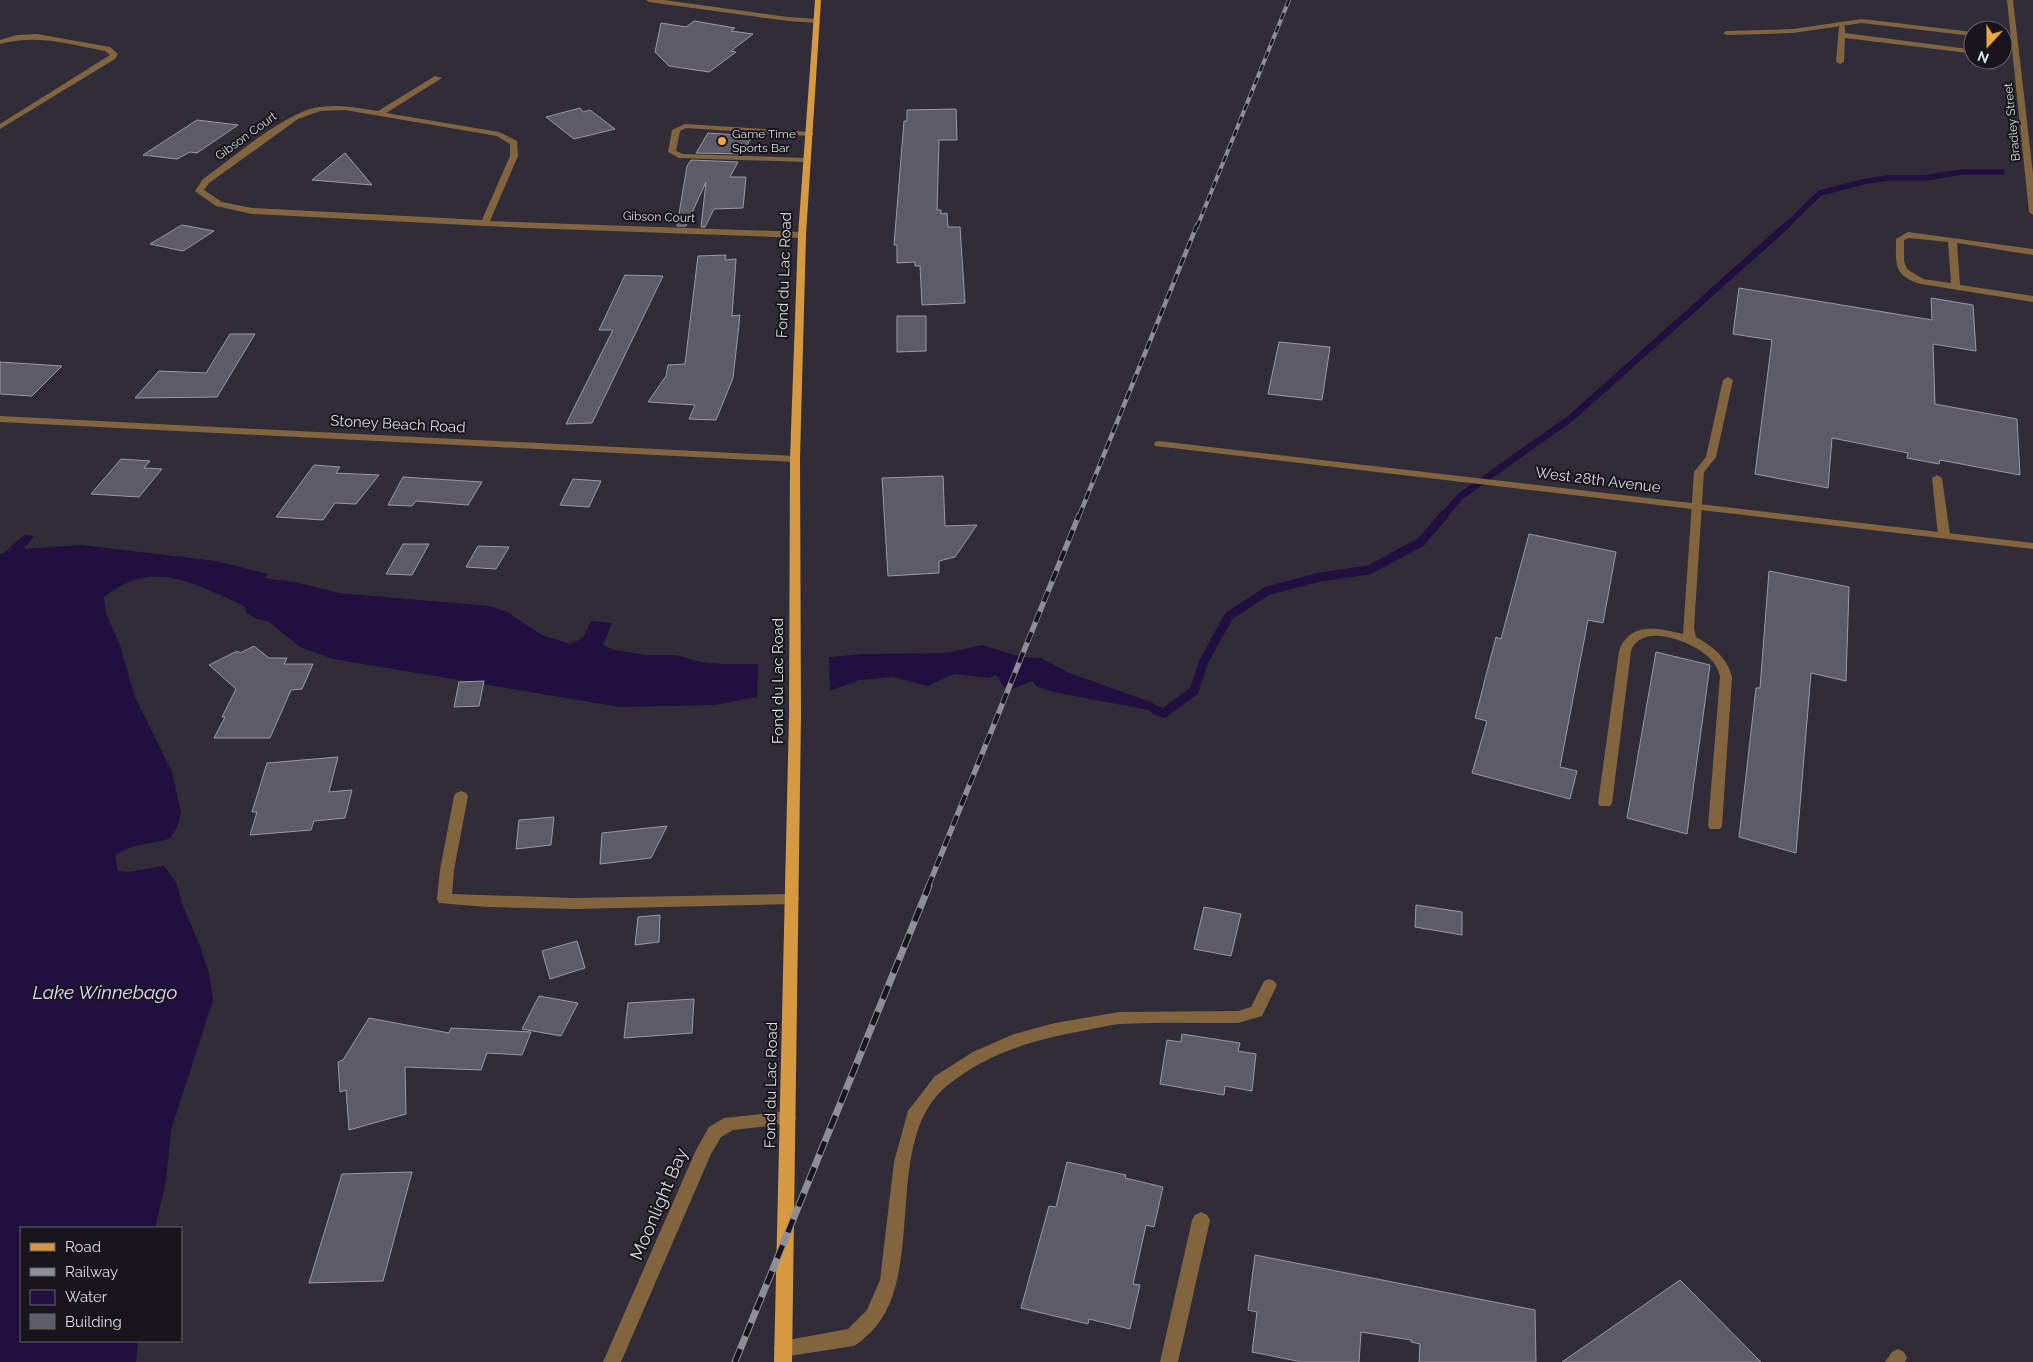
<svg xmlns="http://www.w3.org/2000/svg" width="2033" height="1362" viewBox="0 0 2033 1362" font-family="Raleway,sans-serif">
<style>
.water{fill:#200f3f}
.pier{fill:#302d39}
.lines{fill:none;stroke-linecap:round;stroke-linejoin:round}
.stream-far2{stroke:#200f3f;stroke-width:5.5}
.stream-far1{stroke:#200f3f;stroke-width:7}
.stream{stroke:#200f3f;stroke-width:9}
.building{fill:#5d5b68;stroke:#9b99a7}
.service{fill:#82653f;fill-rule:evenodd}
.minor{fill:#82653f;fill-rule:evenodd}
.primary{fill:#d59942;fill-rule:evenodd}
.rail-far3-casing{stroke:#8f8d97;stroke-width:4}
.rail-far2-casing{stroke:#8f8d97;stroke-width:4.5}
.rail-far1-casing{stroke:#8f8d97;stroke-width:5.5}
.rail-casing{stroke:#8f8d97;stroke-width:7}
.rail-far3{stroke:#18161c;stroke-width:2.5;stroke-dasharray:7;stroke-linecap:butt}
.rail-far2{stroke:#18161c;stroke-width:3;stroke-dasharray:9;stroke-linecap:butt}
.rail-far1{stroke:#18161c;stroke-width:4;stroke-dasharray:11;stroke-linecap:butt}
.rail{stroke:#18161c;stroke-width:5;stroke-dasharray:14;stroke-linecap:butt}
.poi-dot{fill:#eea73d;stroke:#18161c;stroke-width:2}
.labels{text-anchor:middle;stroke-width:4;stroke-linejoin:round;paint-order:stroke}
.far-street-label{font-size:12px;fill:#dedce4;stroke:#18161c}
.far-poi-label{font-size:12px;fill:#dedce4;stroke:#18161c;text-anchor:start}
.street-label{font-size:15px;fill:#dedce4;stroke:#18161c}
.near-street-label{font-size:18px;fill:#dedce4;stroke:#18161c}
.near-water-label{font-size:19px;font-style:italic;fill:#e2dbfd;stroke:#18161c}
</style>
<rect width="100%" height="100%" fill="#302d39"/>
<path class="water" d="M24,535L34,536L24,549L81,545L216,561L268,574L264,578L299,583L338,593L489,606L507,612L542,635L570,644L583,638L591,621L612,623L603,645L614,650L646,655H675L701,662L722,664H756L863,654L948,653L982,645L1021,657L1041,658L1067,672L1153,703L1164,713L1054,692L1037,687L1032,681L1007,691L996,675L989,678L954,674L928,686L892,677L860,680L826,692L751,698L716,705L620,707L333,659L300,647L268,621L257,619L246,613L245,607C233,600 220,595 206,589C167,572 139,570 104,597L106,613L120,645L135,697L172,772L181,813L177,828L169,839L131,847L115,855L118,871L128,872L164,866L176,882L184,909L199,943L209,973L213,1000L171,1130L166,1181L155,1228H21V1341H138L136,1362H0V554L4,553Z"/>
<path class="pier" d="M829,655L830,693L757,700L758,661Z"/>
<g class="lines">
<path class="stream-far2" d="M1785,227L1820,193L1862,182L1887,178H1925L1962,172H2002"/>
<path class="stream-far1" d="M1443,516L1461,496L1571,418L1787,225"/>
<path class="stream" d="M1155,710L1164,713L1194,691L1204,661L1229,616L1267,591L1320,577L1369,570L1421,542L1444,515"/>
</g>
<g class="building">
<path d="M694,21L735,28L731,31L753,34L731,51L736,52L709,72L669,66L655,52L661,23L686,27Z"/>
<path d="M580,108L583,112L590,110L615,129L574,139L546,117Z"/>
<path d="M956,109L957,140H939L937,210H941V214L947,213L948,227H960L965,303L922,305L920,266H915V262L897,263V245H894L904,121H907V110Z"/>
<path d="M197,120L238,125L197,153L190,152L177,159L143,155Z"/>
<path d="M708,133L739,135L738,137L751,138L742,154L696,153Z"/>
<path d="M345,153L372,185L312,180Z"/>
<path d="M691,160L738,162L730,177H746L743,208L714,209L705,227H701L706,182L686,226H677L687,166Z"/>
<path d="M182,225L214,231L183,251L150,244Z"/>
<path d="M726,255L725,260L736,259L732,316L740,315L733,378L716,420L689,419L695,405L648,402L666,376L668,365L685,364L698,256Z"/>
<path d="M625,275L663,276L592,423L566,424L613,330H599Z"/>
<path d="M1739,288L1932,320L1931,298L1973,305L1976,351L1933,344L1935,404L2017,419L2020,475L1940,460L1939,464L1907,458L1908,453L1832,438L1828,488L1755,474L1772,340L1733,334Z"/>
<path d="M897,316H926V351L897,352Z"/>
<path d="M230,334H255L217,397L135,398L159,371L206,373Z"/>
<path d="M1279,342L1330,347L1322,400L1268,394Z"/>
<path d="M0,362L62,366L32,396L0,394Z"/>
<path d="M121,459L150,461L144,468L162,469L139,497L91,494Z"/>
<path d="M314,465L340,467L336,473L379,475L356,504L335,503L323,520L276,517Z"/>
<path d="M943,476L945,526L977,525L955,557L939,561V573L888,576L882,478Z"/>
<path d="M403,477L482,482L468,505L416,501L412,506L388,505Z"/>
<path d="M573,479L601,481L589,507L560,505Z"/>
<path d="M1529,534L1616,552L1603,623L1588,620L1560,767L1577,771L1570,799L1472,773L1487,721L1475,718L1496,637L1501,639Z"/>
<path d="M403,544H429L412,575L386,574Z"/>
<path d="M478,546L509,547L496,569L466,567Z"/>
<path d="M1769,571L1849,587L1846,681L1811,673L1796,853L1739,837L1756,688H1760Z"/>
<path d="M254,646L269,658H287L284,664H313L302,689L291,690L270,738H214L225,717H222L236,689L209,665L237,651L240,653Z"/>
<path d="M1656,652L1710,665L1687,834L1627,818Z"/>
<path d="M484,681L479,706L454,707L459,682Z"/>
<path d="M338,757L329,792L352,790L345,818L314,821L311,830L250,835L257,812H252L267,763Z"/>
<path d="M554,817L551,845L516,849L519,820Z"/>
<path d="M667,826L651,858L600,864L602,833Z"/>
<path d="M1416,905L1462,912V935L1415,927Z"/>
<path d="M1204,907L1241,914L1231,956L1194,949Z"/>
<path d="M660,915L659,942L635,945L638,917Z"/>
<path d="M577,941L585,968L550,979L542,951Z"/>
<path d="M539,996L578,1003L561,1036L522,1029Z"/>
<path d="M694,999L692,1033L624,1038L628,1003Z"/>
<path d="M369,1018L449,1033L451,1028L531,1032L522,1055L487,1053L481,1070L405,1067L406,1114L349,1130L346,1090L340,1092L338,1062L343,1060Z"/>
<path d="M1182,1034L1240,1043L1238,1051L1256,1054L1252,1091L1225,1086L1224,1095L1160,1084L1167,1040L1181,1042Z"/>
<path d="M1067,1162L1126,1175L1125,1178L1163,1187L1154,1227L1146,1225L1133,1284L1140,1285L1130,1329L1089,1319L1088,1324L1021,1308L1049,1206L1056,1207Z"/>
<path d="M412,1172L383,1281L309,1283L342,1174Z"/>
<path d="M1255,1255L1535,1310L1536,1362H1419L1420,1344L1411,1342V1340L1361,1332L1359,1362H1302L1252,1352L1257,1312L1248,1310Z"/>
<path d="M1680,1280L1761,1362H1562Z"/>
</g>
<g class="lines">
<g class="service">
<path d="M1862,19L1973,32V36L1862,23L1793,33L1727,35L1723,33L1727,31L1793,29Z"/>
<path d="M1842,25L1845,27V33L1968,49L1972,51L1968,53L1845,38L1844,62L1840,64L1836,62L1839,27Z"/>
<path d="M2003,36L2018,39L2014,41L2003,40Z"/>
<path d="M685,124L810,132L814,134L810,136L686,128L680,131L676,151L683,154L807,158L811,160L807,162L679,158L668,152L672,130Z"/>
<path d="M1908,232L2033,249V255L1957,243L1960,285L2033,296V302L1921,284C1893,276 1896,264 1896,239ZM1909,238L1948,242L1951,283L1923,279L1907,269L1904,261V240Z"/>
<path d="M1728,377L1733,380L1716,457L1704,472L1694,628L1696,637C1713,647 1727,657 1732,677L1722,826L1720,829H1710L1708,826L1720,677C1719,672 1717,667 1714,663C1699,643 1642,620 1631,651L1612,803L1610,806H1600L1598,803L1619,651C1630,621 1658,628 1683,634L1694,472L1706,457L1723,380Z"/>
<path d="M1937,475L1942,478L1950,535L1944,538L1938,535L1932,478Z"/>
<path d="M461,791L466,793L468,796L454,870L452,894L574,898L792,894L797,895L799,899L797,903L792,904L574,909L487,907L439,903L437,899L440,870L454,796L456,793Z"/>
<path d="M1269,979L1274,981L1277,985L1262,1016L1238,1023C1199,1023 1159,1022 1120,1024C1109,1025 1098,1028 1087,1030C1036,1039 989,1052 948,1085C880,1139 929,1273 871,1332C865,1337 861,1343 853,1346L783,1357L777,1354L774,1348L777,1342L848,1329L867,1310L880,1280L894,1162L908,1111L935,1076L973,1052L1014,1034L1055,1023L1119,1012L1238,1011L1251,1007L1264,981Z"/>
<path d="M1201,1212L1207,1215L1210,1220L1178,1362H1160L1192,1220L1195,1215Z"/>
<path d="M1898,1349L1904,1352L1907,1358L1905,1362H1885L1892,1352Z"/>
</g>
<g class="minor">
<path d="M646,0H664L788,17L817,19L820,21L817,23L788,21L649,2Z"/>
<path d="M2007,0H2013L2033,174V215L2029,212Z"/>
<path d="M37,34L110,47L118,54L115,59L0,129V124L110,55L105,51C66,44 39,34 0,44V40L17,35Z"/>
<path d="M435,76L442,78L386,113L499,132L517,141L518,156L490,221L802,232L806,235L802,238L527,228L252,214L216,206L195,191L203,179C231,159 288,110 320,107C340,104 358,108 378,111ZM345,110L497,136L510,144V156L482,220L252,208L222,202L204,190L209,183L298,119L320,111Z"/>
<path d="M0,416L795,456L800,459L795,462L0,422Z"/>
<path d="M1159,441L2033,543V549L1155,446L1154,444L1155,442Z"/>
<path d="M788,1111L794,1113L796,1118L794,1123L733,1130L721,1137L711,1154L621,1362H603L696,1150L709,1127L724,1118Z"/>
</g>
<path class="primary" d="M815,0H821L806,235L800,459L801,715L792,1362H774L789,715L790,459L798,235Z"/>
<defs>
<path id="rail-far3" d="M1197,227L1289,0"/>
<path id="rail-far2" d="M1079,516L1197,225"/>
<path id="rail-far1" d="M928,887L1079,515"/>
<path id="rail" d="M735,1362L929,886"/>
</defs>
<use href="#rail-far3" class="rail-far3-casing"/>
<use href="#rail-far2" class="rail-far2-casing"/>
<use href="#rail-far1" class="rail-far1-casing"/>
<use href="#rail" class="rail-casing"/>
<use href="#rail-far3" class="rail-far3"/>
<use href="#rail-far2" class="rail-far2"/>
<use href="#rail-far1" class="rail-far1"/>
<use href="#rail" class="rail"/>
</g>
<circle class="poi-dot" cx="722" cy="141" r="5"/>
<g class="labels">
<g class="far-street-label">
<text transform="translate(2012 122) rotate(-96)" y="4">Bradley Street</text>
<text transform="translate(246 136) rotate(-36)" y="4">Gibson Court</text>
<text transform="translate(659 217) rotate(2)" y="4">Gibson Court</text>
</g>
<g class="far-poi-label">
<text x="732" y="138">Game Time<tspan x="732" dy="14">Sports Bar</tspan></text>
</g>
<g class="street-label">
<text transform="translate(784 275) rotate(-88)" y="5">Fond du Lac Road</text>
<text transform="translate(398 424) rotate(3)" y="5">Stoney Beach Road</text>
<text transform="translate(1598 480) rotate(7)" y="5">West 28th Avenue</text>
<text transform="translate(778 681) rotate(-90)" y="5">Fond du Lac Road</text>
<text transform="translate(771 1085) rotate(-89)" y="5">Fond du Lac Road</text>
</g>
<g class="near-street-label">
<text transform="translate(659 1204) rotate(-67)" y="6">Moonlight Bay</text>
</g>
<g class="near-water-label">
<text x="105" y="999">Lake Winnebago</text>
</g>
</g>
<rect x="20" y="1227" width="162" height="115" fill="#18161c" stroke="#67656c"/>
<rect x="30" y="1243" width="25" height="8" fill="#d59942" stroke="#67656c"/>
<text x="65" y="1252" font-size="15" fill="#dedce4">Road</text>
<rect x="30" y="1268" width="25" height="8" fill="#8f8d97" stroke="#67656c"/>
<text x="65" y="1277" font-size="15" fill="#dedce4">Railway</text>
<rect x="30" y="1290" width="25" height="15" fill="#200f3f" stroke="#67656c"/>
<text x="65" y="1302" font-size="15" fill="#dedce4">Water</text>
<rect x="30" y="1314" width="25" height="15" fill="#5d5b68" stroke="#67656c"/>
<text x="65" y="1327" font-size="15" fill="#dedce4">Building</text>
<g transform="translate(1988 45) rotate(201)"><circle r="24" fill="#18161c" stroke="#67656c"/>
<path d="M0-4L9 19L0 12L-9 19Z" fill="#eea73d"/>
<text y="-8" font-size="14" font-weight="bold" text-anchor="middle" fill="#dedce4">N</text>
</g>
</svg>
